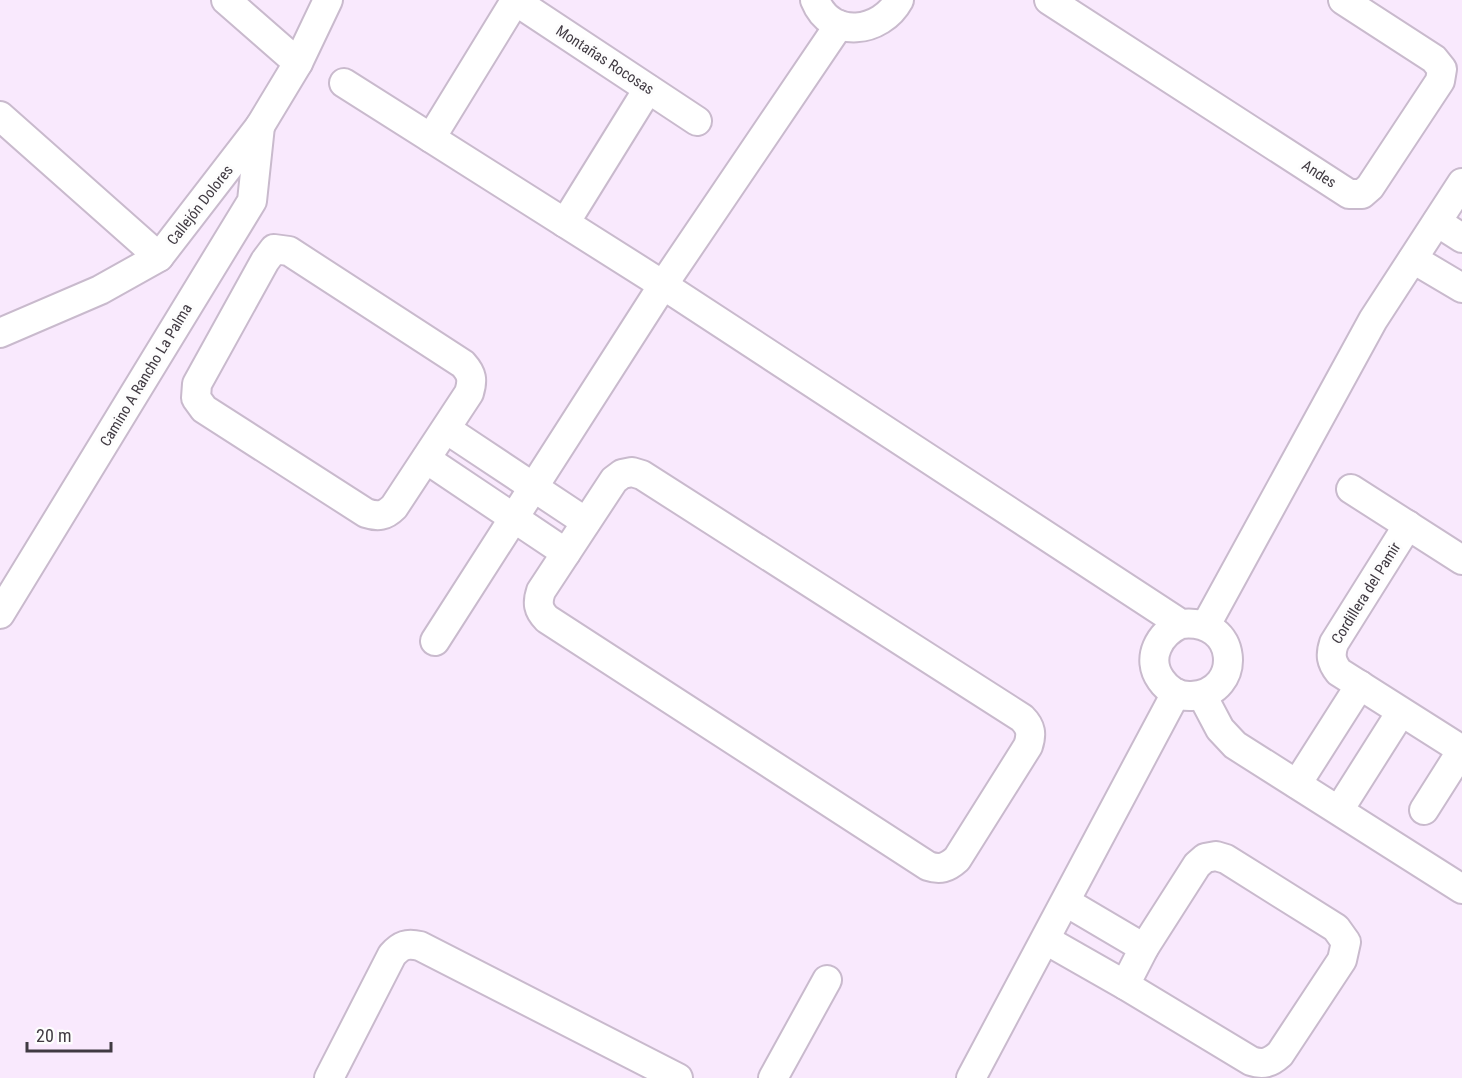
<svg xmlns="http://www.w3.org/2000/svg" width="1462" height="1078" viewBox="0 0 1462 1078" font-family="'Roboto Condensed',sans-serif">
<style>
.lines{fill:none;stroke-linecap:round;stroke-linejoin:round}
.minor-casing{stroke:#c9bacd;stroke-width:32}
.minor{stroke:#fff;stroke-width:28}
.labels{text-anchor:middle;stroke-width:6;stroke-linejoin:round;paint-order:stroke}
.street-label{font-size:15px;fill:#403a42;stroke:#fdfdfd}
</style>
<rect width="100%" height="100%" fill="#f9e9fd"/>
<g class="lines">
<defs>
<g id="minor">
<path d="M226,0L298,63"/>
<path d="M514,0L697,121"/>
<path d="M815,0C831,40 881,33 899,0"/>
<path d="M1049,0L1349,194H1362L1370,187L1440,81L1442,69L1434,59L1343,0"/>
<path d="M344,83L663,285L1181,624C1239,617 1244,692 1192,696C1179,697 1168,690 1161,680C1145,658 1160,633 1181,624"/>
<path d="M0,116L159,257"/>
<path d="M431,138L515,1"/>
<path d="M1437,222L1462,238"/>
<path d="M565,223L648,89"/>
<path d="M274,249L289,251L463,364C472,374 473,380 469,393L394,507C385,516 378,517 366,513L204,409L196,398L197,384L265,261Z"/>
<path d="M1413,259L1462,288"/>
<path d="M0,333L100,290L159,257L260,126L298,63L328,0"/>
<path d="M446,429L586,522"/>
<path d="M426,459L566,553"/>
<path d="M632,472L642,475L1022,718C1031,727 1032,734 1028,746L957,859C947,868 940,870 928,866L547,619C538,610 537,603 541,591L614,480L622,474Z"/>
<path d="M1351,489L1462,560"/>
<path d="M1408,525L1334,643C1330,655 1331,662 1339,672L1462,750"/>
<path d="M0,614L252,201L260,126"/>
<path d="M1206,625L1373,320L1462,183"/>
<path d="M435,641L663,285L839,25"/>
<path d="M1202,695L1220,729L1235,745L1462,889"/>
<path d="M1297,784L1360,685"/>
<path d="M1339,810L1401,712"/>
<path d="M1424,810L1462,750"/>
<path d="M1216,856L1226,859L1336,928L1346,942L1342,960L1280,1054C1270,1063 1263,1065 1251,1061L1125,985L1144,948L1197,865L1205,858Z"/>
<path d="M1066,902L1144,948"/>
<path d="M1046,940L1125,985"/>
<path d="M329,1078L392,955C401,945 407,943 420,946L678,1078"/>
<path d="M773,1078L827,980"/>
<path d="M971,1078L1176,693"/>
</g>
</defs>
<use href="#minor" class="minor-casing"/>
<use href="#minor" class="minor"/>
</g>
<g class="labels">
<g class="street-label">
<text transform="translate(605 60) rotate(33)" y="5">Montañas Rocosas</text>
<text transform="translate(1319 174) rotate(33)" y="5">Andes</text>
<text transform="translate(200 205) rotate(-52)" y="5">Callejón Dolores</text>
<text transform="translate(146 375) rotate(-59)" y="5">Camino A Rancho La Palma</text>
<text transform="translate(1366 593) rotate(-58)" y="5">Cordillera del Pamir</text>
</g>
</g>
<path d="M27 1042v9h84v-9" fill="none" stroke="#403a42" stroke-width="3"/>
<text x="36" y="1042" font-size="18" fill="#403a42" stroke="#fdfdfd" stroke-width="4.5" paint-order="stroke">20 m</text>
</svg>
